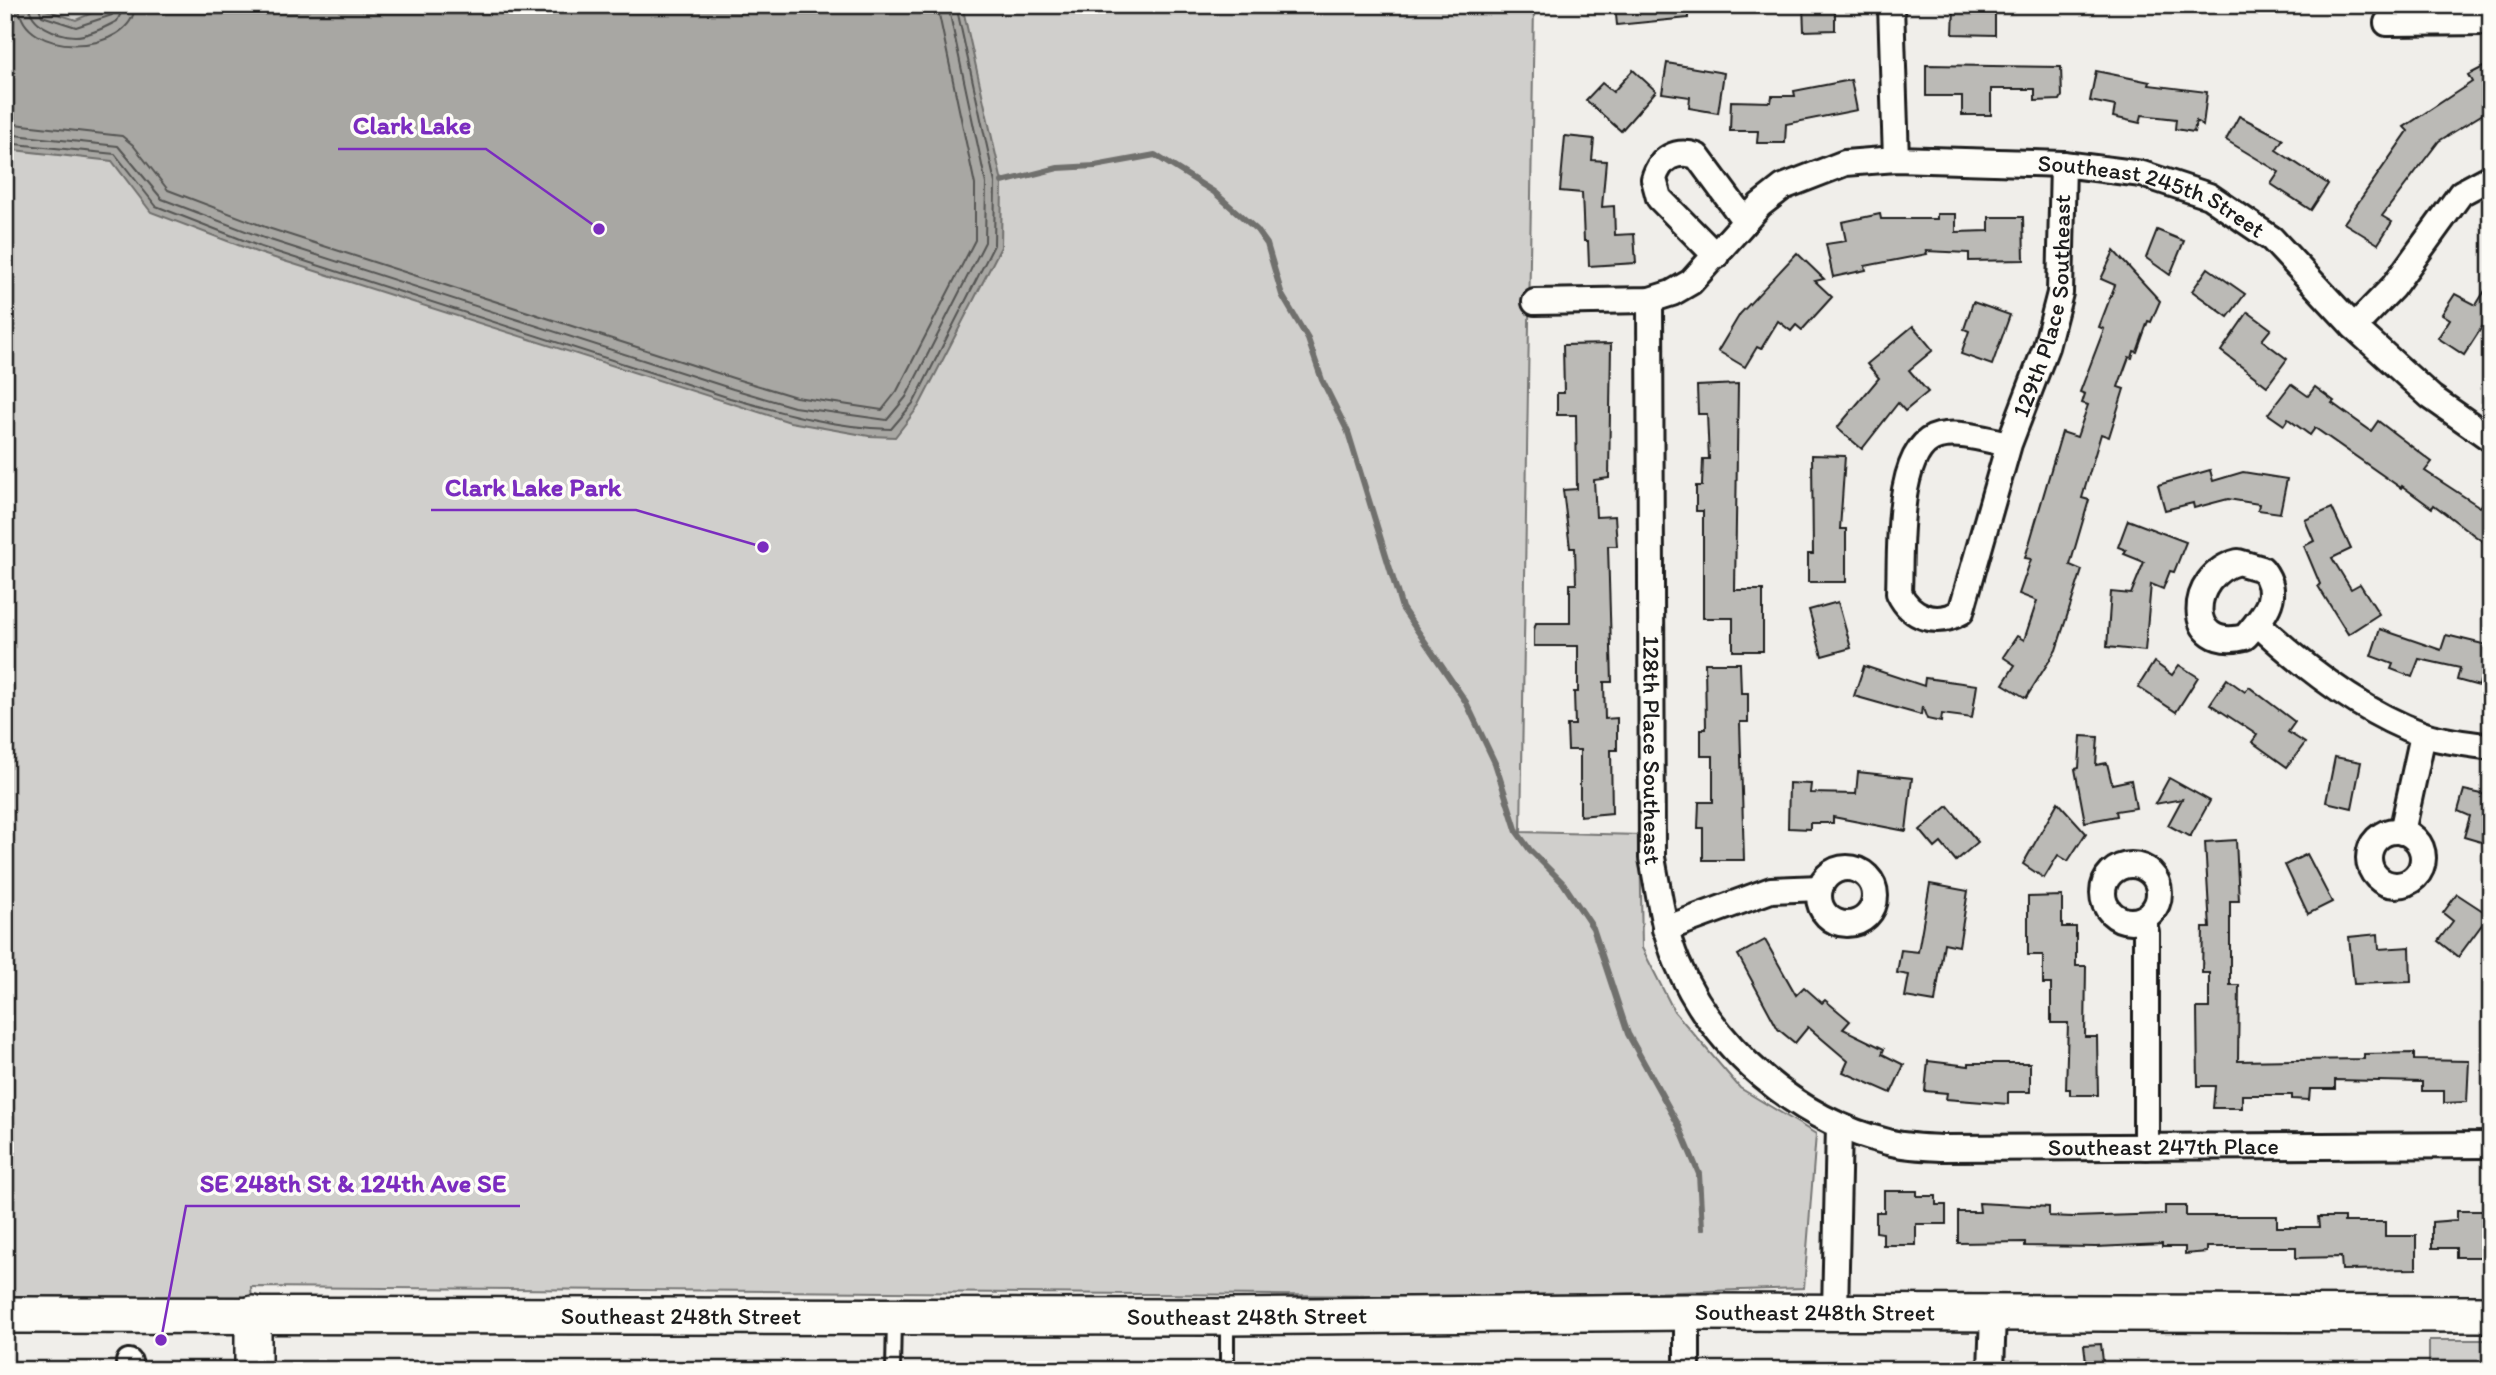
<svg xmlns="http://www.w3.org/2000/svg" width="2496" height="1375" viewBox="0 0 2496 1375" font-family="Itim,sans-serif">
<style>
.green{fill:#d0cfcc;stroke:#767674;stroke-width:2}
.water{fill:#a8a7a3;stroke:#706f6d;stroke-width:2}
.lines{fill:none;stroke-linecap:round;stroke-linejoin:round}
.shore{stroke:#545452;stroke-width:2}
.stream{stroke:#706f6d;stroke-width:6}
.building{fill:#bbbab6;stroke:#1c1c1c;stroke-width:2}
.lane-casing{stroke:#1c1c1c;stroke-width:18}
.street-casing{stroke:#1c1c1c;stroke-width:30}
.secondary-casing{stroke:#1c1c1c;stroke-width:40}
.lane{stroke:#fdfcf7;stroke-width:12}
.street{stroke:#fdfcf7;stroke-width:24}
.secondary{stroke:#fdfcf7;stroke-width:35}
.labels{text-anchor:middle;stroke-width:7;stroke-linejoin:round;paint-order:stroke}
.street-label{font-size:24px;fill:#1c1c1c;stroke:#fdfcf7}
.leader{fill:none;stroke:#7b2cbf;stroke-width:2.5}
.callout-dot{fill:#7b2cbf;stroke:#fdfcf7;stroke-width:2.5}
.callout-label{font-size:26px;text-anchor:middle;font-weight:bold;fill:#7b2cbf;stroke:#fdfcf7;stroke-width:7;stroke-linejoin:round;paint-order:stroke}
</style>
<rect width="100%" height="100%" fill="#f0eeea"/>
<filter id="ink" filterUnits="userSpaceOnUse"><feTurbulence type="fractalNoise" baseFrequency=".0143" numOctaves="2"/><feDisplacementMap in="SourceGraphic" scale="14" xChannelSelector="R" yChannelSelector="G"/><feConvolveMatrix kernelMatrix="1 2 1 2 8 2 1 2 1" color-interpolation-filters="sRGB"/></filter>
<g filter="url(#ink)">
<g class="green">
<path d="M5,5H1534L1521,832L1640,835L1642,948L1674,1011L1740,1088L1816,1134L1804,1288L1520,1297L251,1287L253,1314L5,1315Z"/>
<rect x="2429" y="1340" width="62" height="30"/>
</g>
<path class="water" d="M5,5H45L46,10L76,20L110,5H962L1002,182L1001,247L919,406L895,437L869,436L790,422L259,253L151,212L112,161L5,149Z"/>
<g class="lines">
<g class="shore">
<path d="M19,5C21,60 133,55 135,5"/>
<path d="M29,5C30,25 57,35 75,36C88,36 106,27 117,21L125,5"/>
<path d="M38,5L42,16L76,27L112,15L116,5"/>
<path d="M5,123L122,136L133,145L168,190L268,228L736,379L796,397L882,410L897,391L975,240V185L937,5"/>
<path d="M5,134L118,146L162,199L264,238L733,389L794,407L887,420L906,397L985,242L986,184L948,5"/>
<path d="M5,143L115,154L156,206L261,247L730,398C783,413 836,428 891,429L914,402L994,245L995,183L956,5"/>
</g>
<path class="stream" d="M1002,182L1058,168L1095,166L1155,155L1214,192L1257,230L1267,244L1282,295L1308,339L1322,380L1348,432L1402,608L1466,702L1495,763L1517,832L1530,850L1563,883L1593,928L1628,1034L1679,1126L1699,1174L1702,1228"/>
</g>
<g class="building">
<path d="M1615,5H1688V18L1617,25Z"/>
<path d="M1803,5H1835V30L1804,31Z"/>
<path d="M1957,5H1995V35L1953,34L1954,8Z"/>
<path d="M1667,63L1724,73L1718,113L1689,108L1690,97L1662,93Z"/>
<path d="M2491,63V109L2439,141L2382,216L2392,222L2378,244L2344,223L2408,131L2404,127L2472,82L2468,75Z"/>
<path d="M1926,65L2061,67L2062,96L2060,100L2035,101V89H1991V115H1962V96H1926Z"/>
<path d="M1633,70L1656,91L1621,131L1586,100L1602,83L1613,92Z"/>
<path d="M2096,71L2150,82L2149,85L2207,92L2203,126L2196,121L2194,132L2175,129L2176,119L2142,115L2140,123L2113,117L2115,106L2090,101Z"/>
<path d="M1851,80L1857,110L1786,124L1785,143H1757L1758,131H1730L1731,101L1771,102L1772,96H1795L1794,91Z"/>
<path d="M2239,116L2283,139L2276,150L2328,184L2311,210L2271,184L2279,172L2226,140Z"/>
<path d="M1565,136L1594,139L1592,160L1606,161L1602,207L1614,206L1615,235L1634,234L1636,263L1589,266L1588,241H1584L1582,193L1560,191Z"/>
<path d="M1880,214L1881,219H1937V214H1956V232L1989,231V217H2023L2024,260L1969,261V253L1926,251L1927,254L1865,266L1866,270L1833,277L1826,244L1846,241L1842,222Z"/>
<path d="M2157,230L2184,241L2170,275L2146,258Z"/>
<path d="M2114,251L2160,301L2151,322L2148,321L2137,352L2134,351L2132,358L2129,357L2118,387L2124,389L2109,437L2101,434L2082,498L2089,500L2070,565L2082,570L2056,650L2026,698L2003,684L2015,665L2003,657L2017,636L2024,640L2037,601L2019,594L2031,559L2025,558L2062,432L2077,437L2088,405L2082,403L2085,394L2080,392L2104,329L2099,327L2115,285L2101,279Z"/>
<path d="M1797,253L1824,279L1815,281L1832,297L1802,330L1796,325L1791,331L1778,321L1761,349L1757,347L1745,367L1718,351L1740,314Z"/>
<path d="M2208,268L2245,294L2228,317L2192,291Z"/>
<path d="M2491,281V313L2464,355L2438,338L2450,319L2442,314L2455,294L2476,305Z"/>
<path d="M1973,302L2010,315L1992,365L1961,354L1969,331L1964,329Z"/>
<path d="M2248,312L2271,329L2262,340L2287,359L2267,386L2221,351Z"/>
<path d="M1913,326L1933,350L1909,370L1928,392L1905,411L1898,403L1862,449L1837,428L1879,378L1867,364Z"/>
<path d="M1611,344L1609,478L1594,480L1596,517L1615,516L1617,546H1608L1612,682H1604L1605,719L1617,718V750H1611L1612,813L1580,816V750H1568L1567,725H1575L1574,692H1578V646H1534V630L1536,623H1570V584H1576L1575,548H1570L1563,490L1577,489L1576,415H1557V393H1564L1563,345Z"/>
<path d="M1738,384L1735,590H1763V651H1733V618H1703V511H1696V486H1702L1703,459H1709L1707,414H1698L1697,386Z"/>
<path d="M2291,384L2308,396L2315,387L2334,401L2332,403L2371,431L2378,421L2432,462L2425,471L2480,507L2491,493V548L2434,505L2432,508L2402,486L2401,488L2315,428L2310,435L2288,419L2284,425L2268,414Z"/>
<path d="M1812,455L1845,456L1840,529H1846V582H1808V554H1813Z"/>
<path d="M2210,470L2213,481L2243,472L2287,479L2280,513L2258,510L2259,504L2228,499L2194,508L2193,503L2165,510L2158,485Z"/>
<path d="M2332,508L2351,549L2332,558L2351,589L2360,584L2379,614L2348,634L2318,586L2320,584L2304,546L2314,541L2305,520Z"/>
<path d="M2128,520L2186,542L2174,572L2170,571L2163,589L2151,584L2145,651L2107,647L2111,592L2131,594L2144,562L2124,554L2126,550L2118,547Z"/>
<path d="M1838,602L1851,648L1822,656L1809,610Z"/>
<path d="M2380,629L2441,650L2446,635L2491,646L2486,663L2491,664V683L2480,681L2479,686L2457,680L2460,668L2419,659L2412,677L2391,669L2393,664L2371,656Z"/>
<path d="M2154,662L2172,675L2179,665L2198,677L2176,712L2138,687Z"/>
<path d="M1705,663H1740L1741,693H1748V722H1740L1744,860H1703V828H1698L1699,802H1713V756H1701V729H1706Z"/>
<path d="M1864,666L1924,686L1925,678L1977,685L1972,718L1942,714L1941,722L1927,719L1922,706L1921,715L1854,696Z"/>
<path d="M2227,679L2245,692L2249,687L2295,722L2288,732L2305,743L2287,767L2252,742L2257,735L2210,704Z"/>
<path d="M2081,736L2098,737L2096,765L2107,763L2112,784L2131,780L2136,808L2116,811L2117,816L2085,822L2075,769L2079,768Z"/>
<path d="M2335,757L2361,762L2352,808L2326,802Z"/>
<path d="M1858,772L1912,778L1906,831L1833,817V823H1810V829L1788,828L1789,783L1811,784L1810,793L1856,794Z"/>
<path d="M2169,778L2210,801L2190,837L2168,825L2182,799L2155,804Z"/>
<path d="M2464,790L2491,796V845L2464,837L2470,816L2458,811Z"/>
<path d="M2058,802L2086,833L2068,861L2058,855L2044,878L2023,864Z"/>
<path d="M1948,806L1978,842L1956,861L1941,843L1935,848L1920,830Z"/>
<path d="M2236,840L2239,901H2230V985H2239L2238,1061L2364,1059V1054L2414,1053V1060L2469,1061L2467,1102L2444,1103V1091H2422V1082L2335,1080V1089H2310L2309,1100L2292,1099V1095H2242V1108H2213L2215,1086H2198L2197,1008H2209V973H2202L2203,928H2210L2205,842Z"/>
<path d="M2307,854L2332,902L2308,914L2285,865Z"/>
<path d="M1930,884L1968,891L1959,946L1944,943L1935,1002L1905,997L1909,975L1897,973L1901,950L1918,952Z"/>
<path d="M2457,894L2489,915L2458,957L2438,941L2453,921L2443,913Z"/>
<path d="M2062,896V927H2076V966H2086L2085,1037H2097L2098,1095H2070V1089H2066L2068,1023H2051V984H2043V955H2028V897Z"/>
<path d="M2378,934L2379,949L2410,947L2411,982L2354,984L2349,937Z"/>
<path d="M1765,940L1796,995L1804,987L1822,1003L1825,1000L1850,1021L1843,1029L1884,1049L1882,1054L1904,1065L1891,1093L1843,1072L1848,1061L1808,1027L1795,1043L1778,1029L1738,955Z"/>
<path d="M1928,1061L1969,1066V1063H2030V1092H2008V1104L1946,1099L1947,1093L1925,1091Z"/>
<path d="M1884,1191H1917V1196H1936V1205H1946V1224H1916V1245H1883V1233L1876,1232V1212H1884Z"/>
<path d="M1979,1203L2049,1207V1216L2073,1217L2165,1214V1206H2186V1216H2277V1227H2319L2318,1217H2344V1222H2385V1236H2416V1269L2342,1270L2341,1257L2296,1258V1247H2207V1252L2185,1254V1247H2162V1244L2096,1247L2025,1246V1242L1958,1243V1212H1980Z"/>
<path d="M2457,1211H2483L2482,1257H2456V1248H2432V1222L2457,1220Z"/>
<path d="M2101,1344L2104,1370H2087L2084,1345Z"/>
</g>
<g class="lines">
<defs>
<g id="lane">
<path d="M893,1370L894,1318"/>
<path d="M1227,1370V1320"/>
</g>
<g id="street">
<path d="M1891,5L1896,159"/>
<path d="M2387,23L2491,22"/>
<path d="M1716,256L1659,198L1654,179C1660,158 1676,149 1697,156L1745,221"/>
<path id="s1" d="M1650,300L1652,858C1659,893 1663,929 1677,962C1713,1048 1797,1120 1888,1142C1905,1147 1924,1147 1941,1148L2491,1145"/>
<path id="s2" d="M1535,302L1650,300L1672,293L1691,282L1760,205L1783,187L1845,163L1896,159L2063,164L2142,174L2209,196L2272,239L2354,327L2431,397L2491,439"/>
<path d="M2354,327L2393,287L2461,193L2491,177"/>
<path id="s3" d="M2009,444C1987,440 1961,431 1939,436C1894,446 1901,555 1899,593C1911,618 1937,626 1961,612L2009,444L2046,347L2060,293L2063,164"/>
<path d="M2238,562L2262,569C2283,596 2264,615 2245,637C2184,653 2187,575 2238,562Z"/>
<path d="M2257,623C2304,667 2361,712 2422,734C2443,742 2469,743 2491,747"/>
<circle cx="2396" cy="858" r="27"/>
<path d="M2402,832L2423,735"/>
<circle cx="2131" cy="893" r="28"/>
<circle cx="1847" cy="896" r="28"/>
<path d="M2143,919L2146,932V1147"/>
<path d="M1665,929L1771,890L1820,888"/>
<path d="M1835,1312L1839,1126"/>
<path d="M129,1362L130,1370"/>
<path d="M1687,1370V1312"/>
<path d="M1991,1370L1993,1314"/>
</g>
<g id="secondary">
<path d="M253,1314V1370"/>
<path id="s4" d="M5,1315L1227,1317L1687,1312L2491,1314"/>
</g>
</defs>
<use href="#lane" class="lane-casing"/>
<use href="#street" class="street-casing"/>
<use href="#secondary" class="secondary-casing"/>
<use href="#lane" class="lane"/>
<use href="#street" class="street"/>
<use href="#secondary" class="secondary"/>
</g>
</g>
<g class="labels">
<g class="street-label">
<text dy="8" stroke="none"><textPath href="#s2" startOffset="672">Southeast 245th Street</textPath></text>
<text dy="8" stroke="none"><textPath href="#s3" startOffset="634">129th Place Southeast</textPath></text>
<text dy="8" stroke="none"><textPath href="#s1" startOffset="450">128th Place Southeast</textPath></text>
<text dy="8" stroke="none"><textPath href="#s1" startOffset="1228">Southeast 247th Place</textPath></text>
<text dy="8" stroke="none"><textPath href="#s4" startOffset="1810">Southeast 248th Street</textPath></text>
<text dy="8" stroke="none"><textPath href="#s4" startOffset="676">Southeast 248th Street</textPath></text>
<text dy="8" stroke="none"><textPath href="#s4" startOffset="1242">Southeast 248th Street</textPath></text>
</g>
</g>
<path class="leader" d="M599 229L486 149H338M763 547L636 510H431M161 1340L186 1206H520"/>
<g class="callout-dot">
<circle cx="599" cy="229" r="7"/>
<circle cx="763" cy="547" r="7"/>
<circle cx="161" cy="1340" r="7"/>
</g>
<g class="callout-label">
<text x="412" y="134">Clark Lake</text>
<text x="533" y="496">Clark Lake Park</text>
<text x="353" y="1192">SE 248th St &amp; 124th Ave SE</text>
</g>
<rect width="2496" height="1375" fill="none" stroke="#fdfcf7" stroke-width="28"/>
<rect x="14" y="14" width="2468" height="1347" fill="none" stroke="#1c1c1c" stroke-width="2.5" filter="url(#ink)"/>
</svg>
